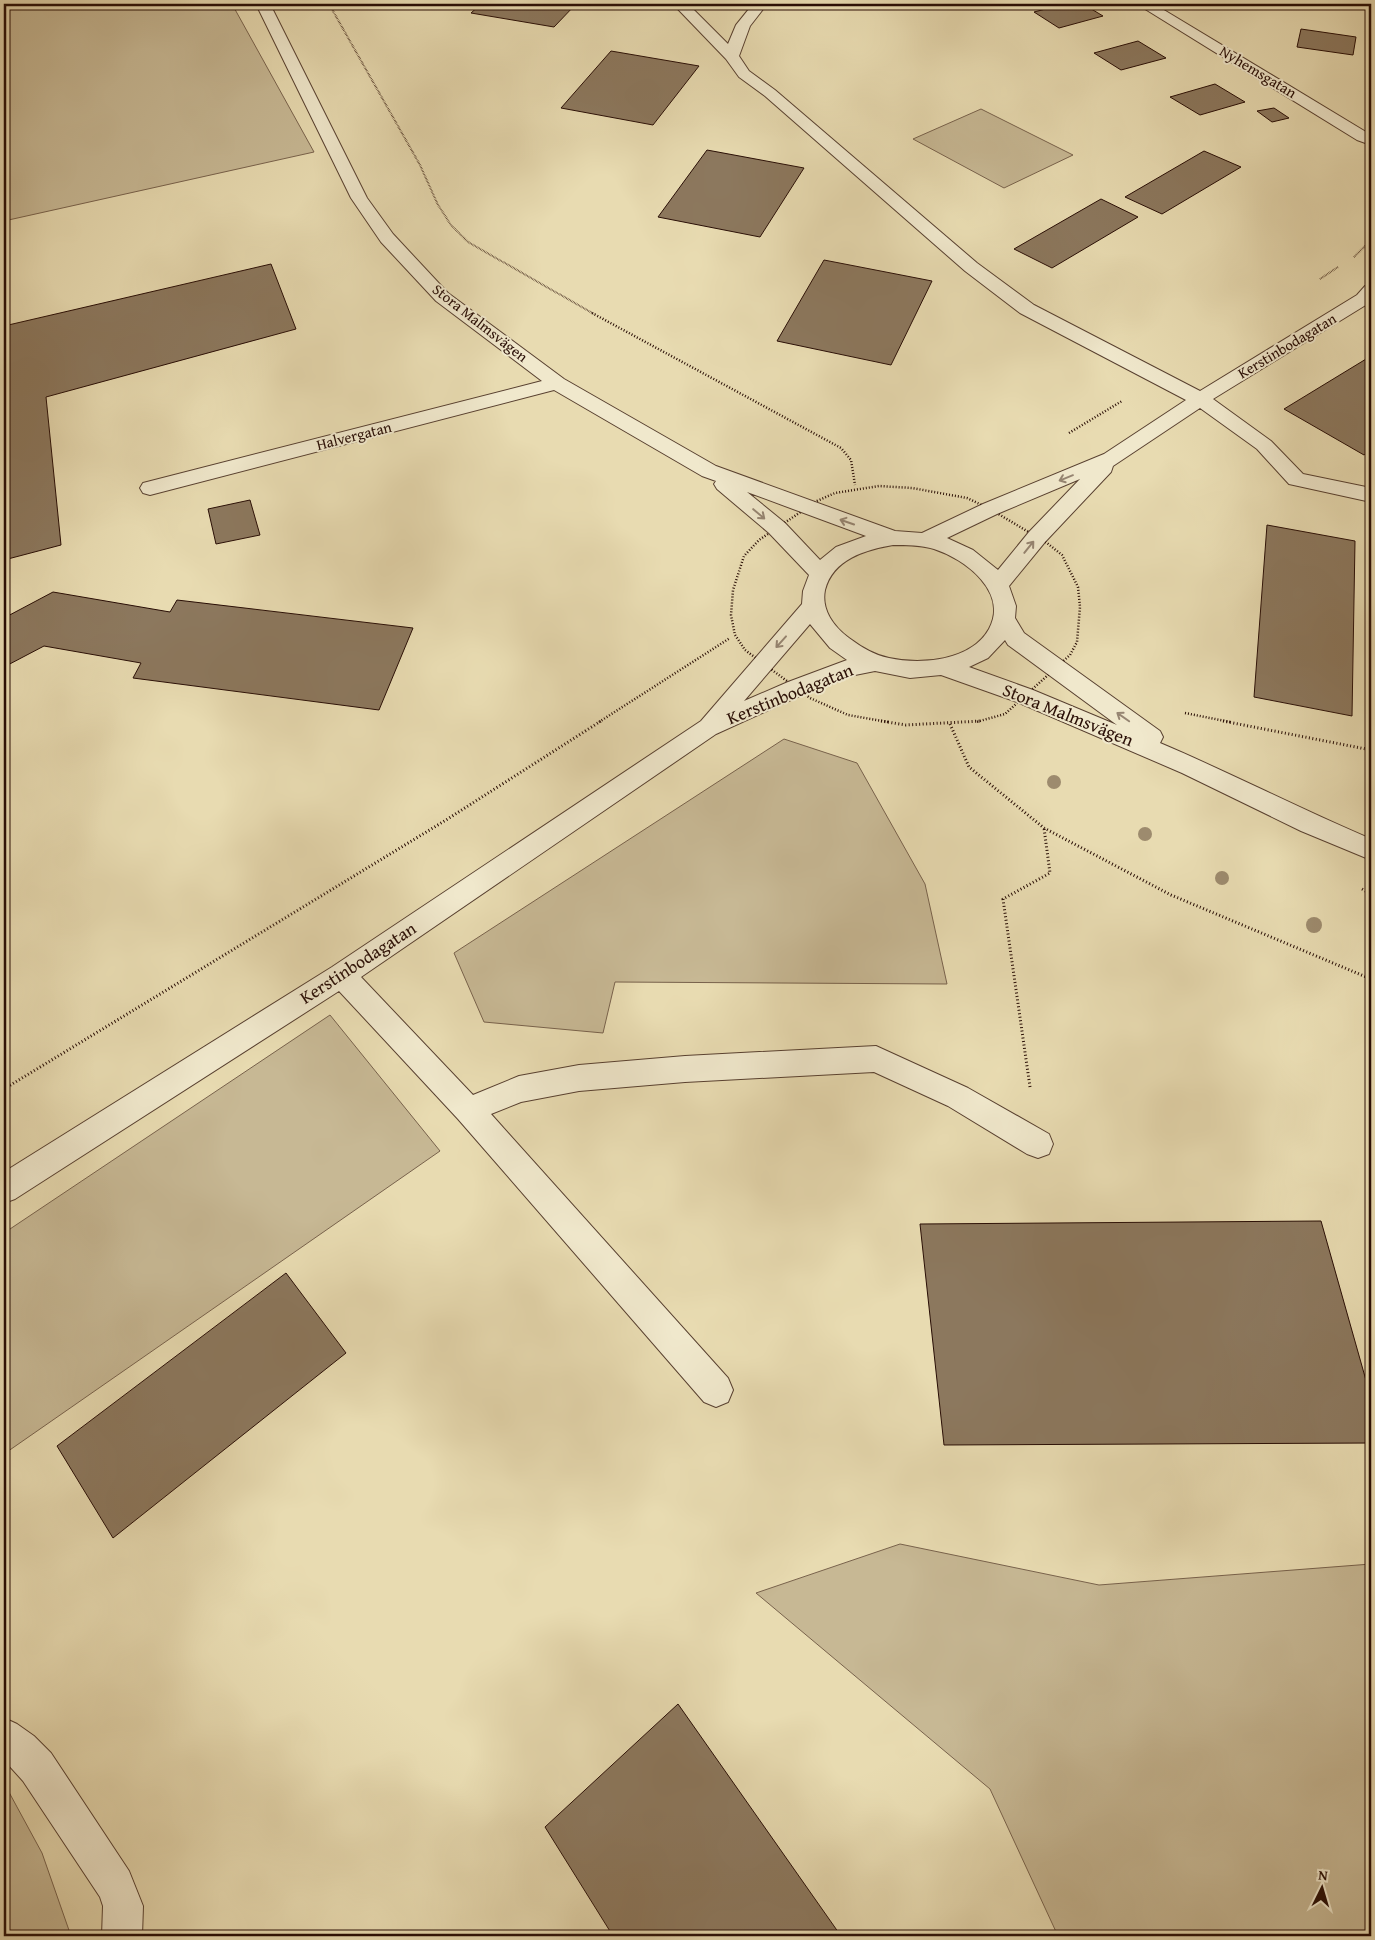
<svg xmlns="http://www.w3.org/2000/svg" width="1375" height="1940" viewBox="0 0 1375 1940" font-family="'Gentium Book Plus',serif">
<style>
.green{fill:#c7b894;stroke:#78624c}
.building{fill:#8c785e;stroke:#280d05}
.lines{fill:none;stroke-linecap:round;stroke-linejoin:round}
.minor-casing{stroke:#584030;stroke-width:2}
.path-far2{stroke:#280d05;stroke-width:2;stroke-dasharray:0.5 1;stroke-linecap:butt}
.path-far1{stroke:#280d05;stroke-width:2.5;stroke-dasharray:1 2;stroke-linecap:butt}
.path{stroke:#280d05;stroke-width:3;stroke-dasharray:1 2.5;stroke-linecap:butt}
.minor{fill:#f0e8cc;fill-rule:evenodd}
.tree{fill:#9d8b6e}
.oneway{stroke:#968572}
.labels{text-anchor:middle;stroke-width:4;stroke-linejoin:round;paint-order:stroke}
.far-street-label{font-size:15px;fill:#280d05;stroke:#f0e8cc}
.street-label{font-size:18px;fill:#280d05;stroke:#f0e8cc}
</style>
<rect width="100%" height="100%" fill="#e8dbb1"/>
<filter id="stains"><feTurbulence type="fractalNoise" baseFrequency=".004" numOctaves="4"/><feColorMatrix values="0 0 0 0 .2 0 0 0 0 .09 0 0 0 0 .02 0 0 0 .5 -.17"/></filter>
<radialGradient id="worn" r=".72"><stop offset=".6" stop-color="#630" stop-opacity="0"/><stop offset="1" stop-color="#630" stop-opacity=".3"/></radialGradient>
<g class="green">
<path d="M4,4H232L314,152L4,221Z"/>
<path d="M981,109L1073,155L1004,188L913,139Z"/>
<path d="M784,739L857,763L925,884L947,984L615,982L603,1033L484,1022L454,953Z"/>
<path d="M330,1015L440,1151L4,1454V1233Z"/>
<path d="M900,1544L1099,1585L1371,1564V1936H1058L990,1789L756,1593Z"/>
<path d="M4,1783L42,1853L71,1936H4Z"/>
</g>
<g class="building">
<path d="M481,4H576L554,27L471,13Z"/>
<path d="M1065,4H1083L1103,16L1059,28L1034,12Z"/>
<path d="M1301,29L1356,37L1353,55L1297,47Z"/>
<path d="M1138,41L1166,58L1121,70L1094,53Z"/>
<path d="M611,51L699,66L653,125L561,108Z"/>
<path d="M1215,84L1245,102L1200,115L1170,97Z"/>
<path d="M1274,108L1289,118L1272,122L1257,111Z"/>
<path d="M707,150L804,168L760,237L658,217Z"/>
<path d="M1204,151L1241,167L1162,214L1125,197Z"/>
<path d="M1101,199L1138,217L1052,268L1014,249Z"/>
<path d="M824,260L932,281L891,365L777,341Z"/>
<path d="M271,264L296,329L46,397L61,545L4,560V326Z"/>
<path d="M1371,356V450L1364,455L1284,409Z"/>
<path d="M250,500L260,535L216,544L208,509Z"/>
<path d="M1267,525L1355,541L1352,716L1254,697Z"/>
<path d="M53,592L170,612L177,600L413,628L379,710L133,678L141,663L44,646L4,667V618Z"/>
<path d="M1321,1221L1371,1398V1443L944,1445L920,1224Z"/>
<path d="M286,1273L346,1353L113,1538L57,1446Z"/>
<path d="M678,1704L841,1936H613L545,1827Z"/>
</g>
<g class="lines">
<defs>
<g id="minor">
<path d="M256,4H270L367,198L393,234L448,293L564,379L716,466L895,531L922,533L983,504L1104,454L1186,400L1020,313L965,271L765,96L739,77L726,59L673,4H688L728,44L736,25L753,4H767L750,26L739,56L749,71L775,90L977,263L1034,305L1200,391L1357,295L1365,286L1371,285V301L1369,303L1213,399L1271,441L1303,474L1371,488V502L1289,484L1257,449L1200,408L1113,466L1111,472L1045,542L1009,586L1016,606L1015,618L1024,633L1160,731L1163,737L1160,743C1231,773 1300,809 1371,839V860L1301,831L1182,773L1017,702L941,675L910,678L875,671L855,675L804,694L716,734L361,977L473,1095L519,1076L579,1065L685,1056L876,1046L968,1088L1049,1134L1053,1144L1049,1154L1038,1158L1027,1154L948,1106L874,1072L685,1082L579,1091L521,1102L491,1114L728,1378L733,1390L728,1402L716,1407L704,1402L458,1119L339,991L15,1199L4,1203V1172L332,967L701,721L802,604L803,591L809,575L769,533L717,489L714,484L716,481L702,476L554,390L150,495L143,493L140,488L143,483L542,381L436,301L381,242L351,198ZM1080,479L1029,532L998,570L973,550L947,538L997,514ZM747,492L866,536L836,547L820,560L785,523ZM893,545C907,545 921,545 934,549C965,559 1009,592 989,629C971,661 921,665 889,658C874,655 861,647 849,638C834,627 821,610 825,590C833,559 865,550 893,545ZM810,624L830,648L847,660L788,682L744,701ZM1005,640L1008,645L1117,725L1033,690L969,667L988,658Z"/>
<path d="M1137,4H1154L1371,135V145L1357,140Z"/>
<path d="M4,1718L17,1724L34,1736L51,1753L129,1871L143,1906L142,1936H102L103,1906L100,1897L23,1781L4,1760Z"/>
</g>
</defs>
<use href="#minor" class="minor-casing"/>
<g class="path-far2">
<path d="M329,4L420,165L438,205L451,225L468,242L594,314"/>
<path d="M1354,257L1371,240"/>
<path d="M1320,279L1338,267"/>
</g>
<g class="path-far1">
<path d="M592,313L841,448L851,460L855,485"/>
<path d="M1069,433L1122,401"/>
<path d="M1185,713L1230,722"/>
<path d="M599,722L730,638"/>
<path d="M888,722L848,715L810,698L745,650L735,635L731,615L733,590L744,556L759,540L817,501L835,493L879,486L912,488L967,498L990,509L1047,543L1062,555L1078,587L1080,607L1077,642L1070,655L1005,714L976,722"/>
</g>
<g class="path">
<path d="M881,721L906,725L981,721"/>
<path d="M1223,721L1371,750"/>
<path d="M950,724L969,767L1044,828L1171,895L1371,979"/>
<path d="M1362,889L1371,894"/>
<path d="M1030,1087L1003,899L1050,873L1044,828"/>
<path d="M4,1089L446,820L601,721"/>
</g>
<use href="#minor" class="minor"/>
</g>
<g class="tree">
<circle cx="1054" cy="782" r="7"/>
<circle cx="1145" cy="834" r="7"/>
<circle cx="1222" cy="878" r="7"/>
<circle cx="1314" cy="925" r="8"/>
</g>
<defs><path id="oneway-shaft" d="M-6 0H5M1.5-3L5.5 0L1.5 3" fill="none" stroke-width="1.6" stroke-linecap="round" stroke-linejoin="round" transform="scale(1.25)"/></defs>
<g class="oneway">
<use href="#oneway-shaft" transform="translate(1066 478) rotate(158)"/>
<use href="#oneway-shaft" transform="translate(759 514) rotate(40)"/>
<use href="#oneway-shaft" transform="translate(847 522) rotate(-161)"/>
<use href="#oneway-shaft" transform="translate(1029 547) rotate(-51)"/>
<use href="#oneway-shaft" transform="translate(781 642) rotate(132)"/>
<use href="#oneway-shaft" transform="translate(1123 717) rotate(-145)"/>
</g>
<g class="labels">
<g class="far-street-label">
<text transform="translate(1258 72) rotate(31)" y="5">Nyhemsgatan</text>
<text transform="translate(480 323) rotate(38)" y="5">Stora Malmsvägen</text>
<text transform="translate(1287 346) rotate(-31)" y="5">Kerstinbodagatan</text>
<text transform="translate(354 436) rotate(-14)" y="5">Halvergatan</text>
</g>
<g class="street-label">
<text transform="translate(790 694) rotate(-22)" y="6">Kerstinbodagatan</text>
<text transform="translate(1068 715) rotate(22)" y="6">Stora Malmsvägen</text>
<text transform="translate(358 963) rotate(-33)" y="6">Kerstinbodagatan</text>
</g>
</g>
<rect width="1375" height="1940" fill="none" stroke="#e8dbb1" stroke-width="20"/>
<rect x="5" y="5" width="1365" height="1930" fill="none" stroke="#280d05" stroke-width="2.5"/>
<rect x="10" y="10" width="1355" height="1920" fill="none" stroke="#280d05"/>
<g transform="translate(1322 1888) rotate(5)" stroke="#f0e8cc" stroke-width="4" paint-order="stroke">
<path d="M0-4L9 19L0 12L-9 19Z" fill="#280d05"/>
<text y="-8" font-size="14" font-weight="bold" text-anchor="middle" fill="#280d05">N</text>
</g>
<rect width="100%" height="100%" filter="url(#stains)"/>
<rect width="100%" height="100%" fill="url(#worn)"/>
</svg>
